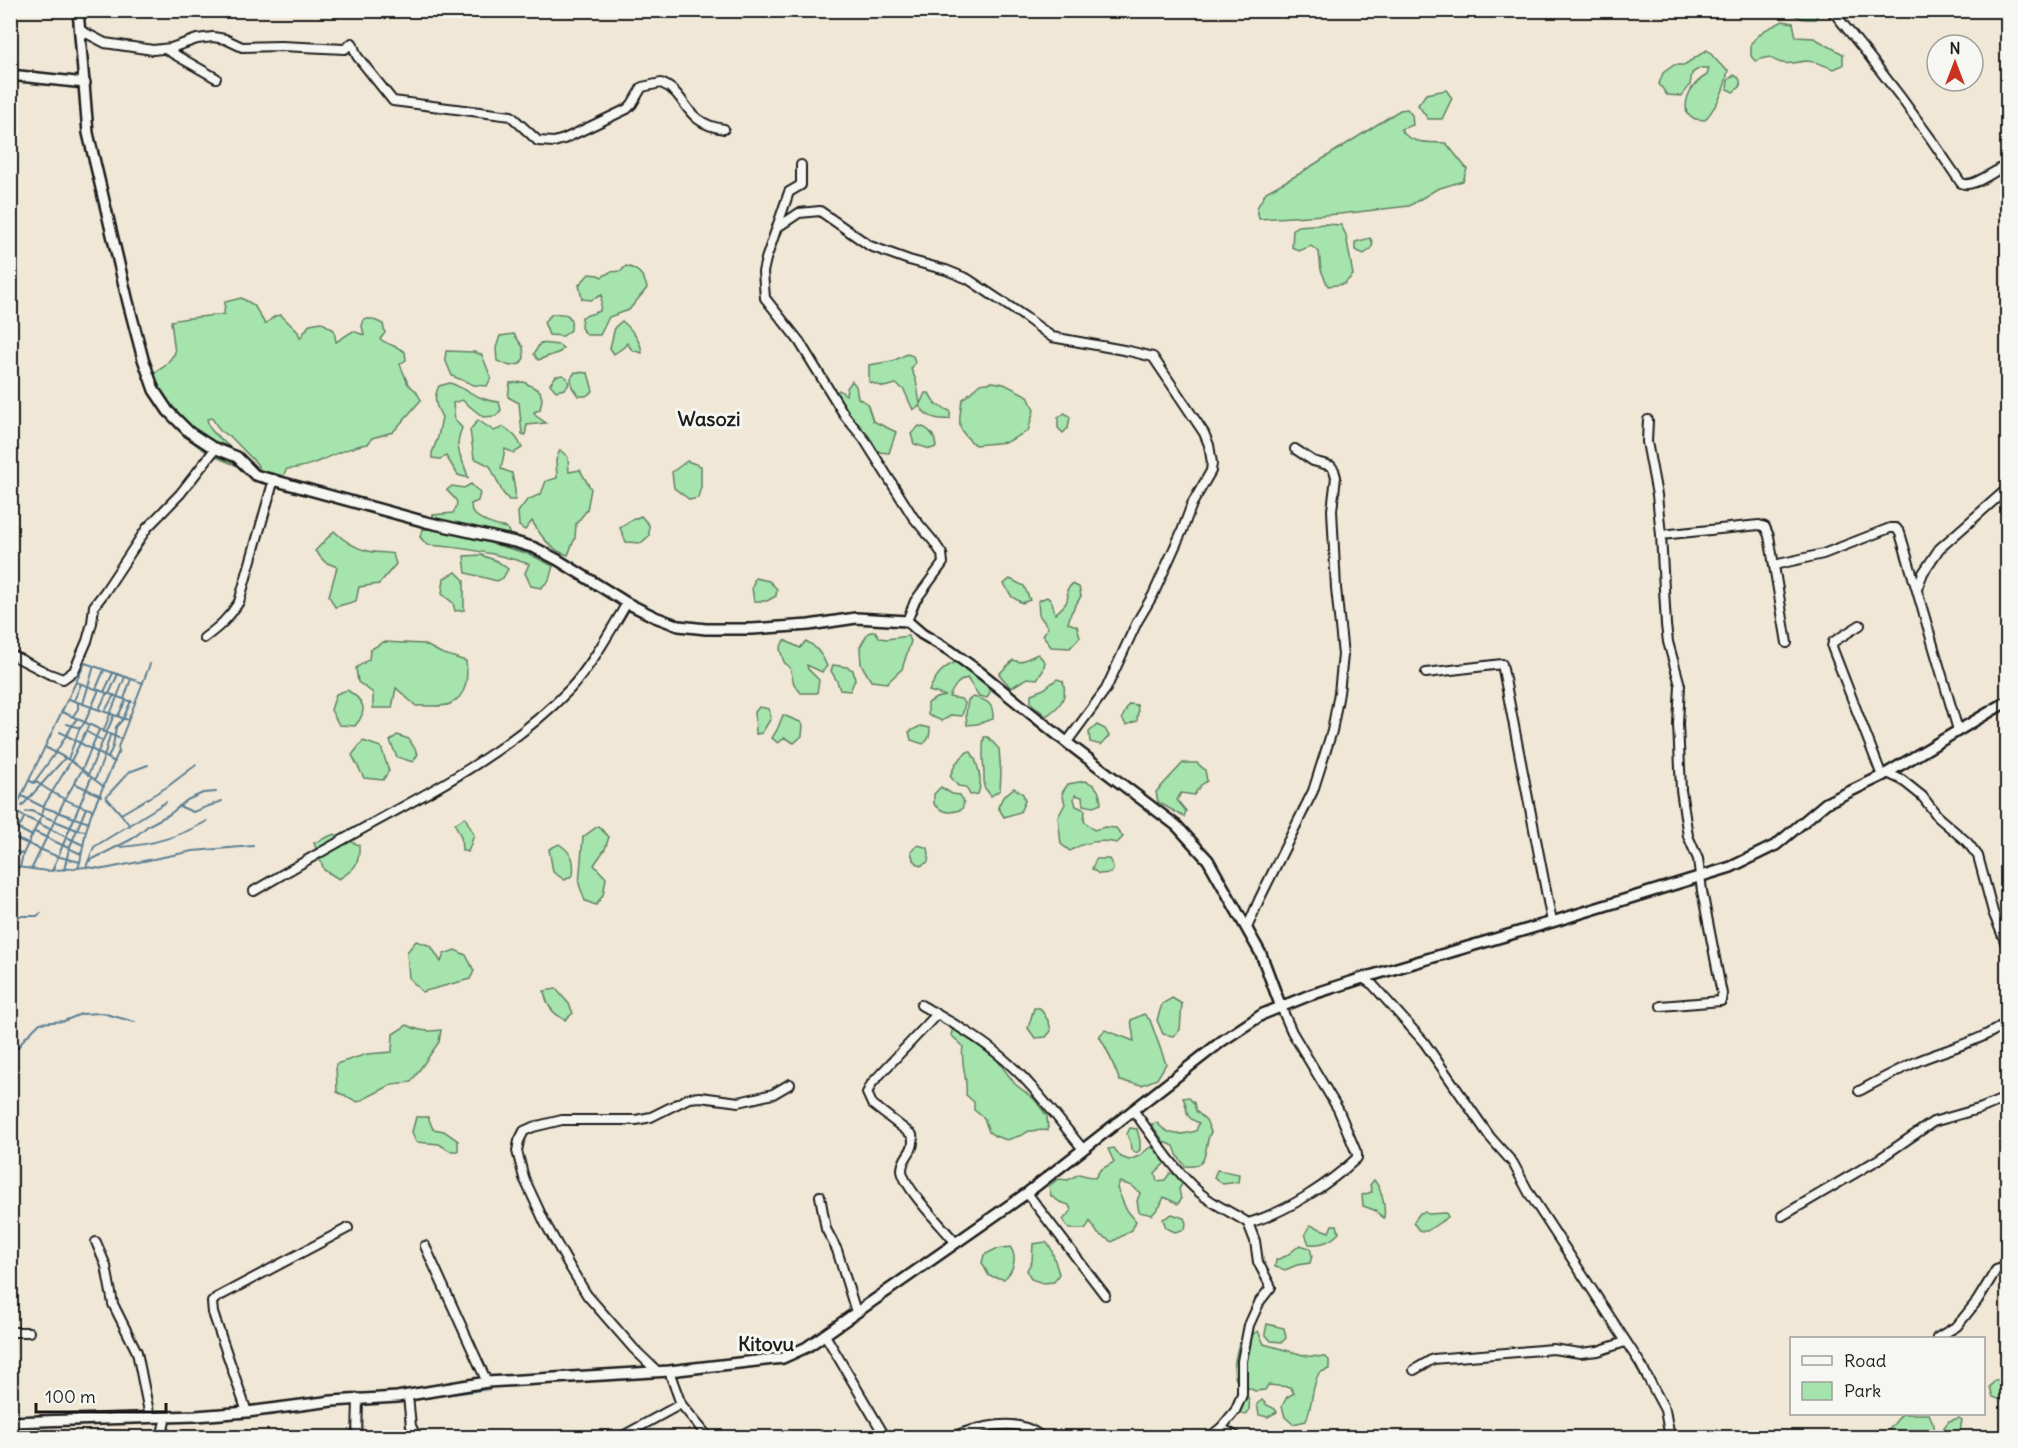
<svg xmlns="http://www.w3.org/2000/svg" width="2018" height="1448" viewBox="0 0 2018 1448" font-family="Delius,sans-serif">
<style>
.green{fill:#a5e4ac;stroke:#608064;stroke-width:1.5}
.lines{fill:none;stroke-linecap:round;stroke-linejoin:round}
.stream{stroke:#5b8095;stroke-width:2}
.minor-casing{stroke:#1c1c1c;stroke-width:12}
.tertiary-casing{stroke:#1c1c1c;stroke-width:14}
.minor{stroke:#f6f6f2;stroke-width:8}
.tertiary{stroke:#f6f6f2;stroke-width:9}
.labels{text-anchor:middle;stroke-width:6;stroke-linejoin:round;paint-order:stroke}
.quarter-label{font-size:20px;font-weight:bold;fill:#1c1c1c;stroke:#f6f6f2}
</style>
<rect width="100%" height="100%" fill="#f1e7d6"/>
<filter id="ink" filterUnits="userSpaceOnUse"><feTurbulence type="fractalNoise" baseFrequency=".0167" numOctaves="2"/><feDisplacementMap in="SourceGraphic" scale="12" xChannelSelector="R" yChannelSelector="G"/><feConvolveMatrix kernelMatrix="1 2 1 2 8 2 1 2 1" color-interpolation-filters="sRGB"/></filter>
<g filter="url(#ink)">
<g class="green">
<path d="M1790,11H1813L1817,16L1815,19C1804,20 1798,19 1790,11Z"/>
<path d="M1783,21L1793,23L1796,37L1814,38L1843,54V65L1834,69C1826,66 1816,61 1806,61C1790,63 1784,67 1769,57L1755,61L1751,56V43L1763,31Z"/>
<path d="M1707,50C1715,57 1718,65 1728,70C1725,90 1718,104 1705,120L1695,119L1687,114C1683,97 1693,83 1707,75L1709,68H1700L1692,73L1690,85L1682,96L1667,95L1659,84L1663,73L1674,65H1684Z"/>
<path d="M1734,75C1740,78 1741,80 1740,87L1733,92L1727,89L1728,80Z"/>
<path d="M1446,90L1452,98L1442,119H1428L1418,105L1426,94Z"/>
<path d="M1407,109L1412,115L1413,125L1401,129C1409,145 1431,142 1446,143L1467,169L1463,181L1437,189L1409,206L1340,214L1259,219L1257,208L1266,192L1299,174L1400,110Z"/>
<path d="M1325,224L1341,225L1346,235L1353,275L1344,284L1328,286L1321,270L1319,252L1311,246L1299,251L1292,247L1293,229L1298,226Z"/>
<path d="M1370,238L1373,243L1371,249L1364,254L1355,250V242Z"/>
<path d="M626,266C638,269 644,275 647,288L629,310L609,317L600,335H587L581,328L582,317L600,311L602,295L591,300L582,299L579,285L589,274L598,275L602,277L610,272L621,271Z"/>
<path d="M241,298L254,305L265,324L275,316L281,315L298,332L300,338L310,324L321,322L334,330L336,342L353,331L364,335L362,326L364,319H372L383,324L385,333L380,339C388,345 397,346 405,352L406,360L400,364L408,384L416,391L421,400L393,432L372,438L368,444C341,447 316,468 287,469L283,476L260,471L257,464L231,437L220,431L212,418L207,419L209,427L214,433L250,465L248,469C215,460 181,441 165,410C159,399 156,386 151,375L165,366L175,353L171,321C189,317 206,317 224,314L225,302Z"/>
<path d="M552,314C566,313 573,313 571,330L563,336L549,335L544,322Z"/>
<path d="M622,321C630,327 642,343 642,353L632,350L627,343L624,347L614,354L610,348L615,327Z"/>
<path d="M514,334L523,347L524,358L520,364L510,366L497,361L496,348L500,336Z"/>
<path d="M540,343L559,345L563,348L560,352L538,360L534,354Z"/>
<path d="M446,351L474,352L482,355L491,378L487,386L474,385L452,376L445,359Z"/>
<path d="M907,354L913,356L915,363L911,369L916,380L920,404L925,393H929L936,405L950,411V419C936,420 928,418 919,406L913,410L904,390L896,384L884,387L869,382V365L893,361Z"/>
<path d="M575,372L588,373L593,391L586,396H578L572,387L571,378Z"/>
<path d="M563,375L567,378L569,384L565,389L556,391L550,384L556,376Z"/>
<path d="M852,381L856,386L858,398L867,403L873,421L896,432L889,453L878,452L872,441L857,428L850,414L840,409L834,395L839,390L846,395L847,388Z"/>
<path d="M524,382L540,391L542,399L540,410L534,412L536,416L546,423L527,425L525,435L522,434L519,403L508,397L510,383Z"/>
<path d="M993,382L1004,384L1028,396L1034,410L1028,431L1007,442L975,445C955,428 959,424 962,400L980,384Z"/>
<path d="M450,383C467,389 480,401 499,402L501,410L496,416L483,417L462,400L453,403L455,420L462,428C452,451 464,458 468,478L458,475L446,456L440,459L432,458V453L438,437L442,417C435,405 433,398 439,386Z"/>
<path d="M1065,413L1070,417L1068,428L1063,433L1058,428V418Z"/>
<path d="M478,420L494,431L504,427C513,433 518,438 522,448L514,453L505,449L501,469L512,473L515,490V500H509L503,493L490,466L474,458L470,430Z"/>
<path d="M919,426C930,428 935,437 936,447L930,449L914,444L911,434Z"/>
<path d="M560,450L568,457L569,472L580,470L591,489L587,510L576,524L575,538L568,555C551,551 541,536 532,521L525,530L519,526L518,512L527,500L541,494L546,481L557,478L556,460Z"/>
<path d="M687,461L701,466V487L698,498L690,500L674,488L672,472Z"/>
<path d="M471,484L480,493L478,501L471,504L472,512C482,522 493,526 507,528L511,538L432,519L433,515L453,513C462,499 453,499 447,490L452,486L464,488Z"/>
<path d="M641,516L649,525V536L641,543L626,542L620,528L630,521Z"/>
<path d="M423,529L444,530L529,554L553,566L549,580L541,588L531,586L525,573L529,564C496,553 461,547 427,545L420,537Z"/>
<path d="M334,531C343,540 355,548 368,551C376,553 385,552 393,554L396,564L379,584L359,587L356,601L335,607L329,596L337,567L325,562L315,551Z"/>
<path d="M481,555L497,561L508,569L503,578L497,581L466,573L464,556Z"/>
<path d="M456,572L464,580V610L455,611L453,603L442,594L444,578Z"/>
<path d="M755,578L769,581L777,589L776,596L767,601H754L752,588Z"/>
<path d="M1010,579L1024,586L1030,600L1022,603L1012,597L1004,584Z"/>
<path d="M1072,584L1079,587L1081,596L1071,613L1068,623L1077,626L1080,637L1070,648L1051,647L1043,635L1048,627L1039,615L1038,601L1047,597L1052,602L1055,614C1064,606 1070,602 1067,590Z"/>
<path d="M875,631L880,638L887,639L908,636L911,641L902,669L887,683L871,681L861,664L860,647L868,633Z"/>
<path d="M784,640L800,648L806,641C816,646 823,656 827,666L822,672L807,665L808,669L819,680L817,693H801L794,684L790,668L784,662L780,649Z"/>
<path d="M383,642L424,644L441,653L466,661C468,677 468,695 450,704C442,708 425,705 416,706L396,688L392,708H373V693L358,682L356,668L369,659L370,650Z"/>
<path d="M1038,654L1045,662L1043,671L1037,679L1027,678L1011,688L999,674L1013,660L1020,662Z"/>
<path d="M956,662L986,683L990,692L987,698L979,696L967,678C957,681 954,687 949,697L961,699L965,703L962,716L952,715L942,721L928,715V703L936,698L946,696L929,691C935,677 941,668 956,662Z"/>
<path d="M833,665L847,667L853,670L855,680L850,691L840,690L837,681L831,671Z"/>
<path d="M1057,679L1063,681C1068,698 1060,707 1046,716L1031,703V694L1044,689Z"/>
<path d="M347,690C364,700 369,710 355,726L339,725L331,710L336,694Z"/>
<path d="M973,697C988,700 994,704 993,719L977,724L967,725L966,714L968,700Z"/>
<path d="M1129,704L1137,705L1138,711L1137,721L1126,725L1122,718Z"/>
<path d="M759,707L769,709L771,718L762,733L756,734L755,712Z"/>
<path d="M783,715L800,722L803,725L802,736L794,743L785,738L778,743L772,738L777,730Z"/>
<path d="M1097,725L1105,729L1109,736L1101,745L1090,742L1089,732Z"/>
<path d="M920,726L930,728C930,736 929,740 923,744L911,740L909,732Z"/>
<path d="M397,735L409,739L418,754L413,762L397,757L390,741Z"/>
<path d="M984,737H988L999,749L1001,774L1000,790L991,796L984,787C985,770 981,754 984,737Z"/>
<path d="M363,741L381,747L389,771L383,780L364,778L352,755Z"/>
<path d="M967,752H971C978,762 983,782 978,794L970,795L966,787L958,786L950,776L956,763Z"/>
<path d="M1183,763H1197L1205,770L1207,781L1201,785L1194,795L1181,793L1177,800L1186,811L1184,817L1158,802L1156,792Z"/>
<path d="M1085,781C1097,785 1100,791 1101,804L1093,807L1083,805L1082,797L1075,795L1074,799L1076,806L1085,810L1084,821L1094,830L1105,827L1116,828L1123,837L1117,843C1102,839 1083,842 1070,851L1061,844L1058,817L1065,804L1062,793L1068,784Z"/>
<path d="M941,787L952,794L960,795L964,803L962,809C951,814 943,813 934,804V794Z"/>
<path d="M1014,788L1023,794L1025,801L1020,812L1004,817L998,807L1003,797Z"/>
<path d="M465,817L474,835L468,852L462,850L461,837L455,824Z"/>
<path d="M598,826L609,837L605,849L594,865L606,878L603,895L596,905L585,901L579,884L583,837Z"/>
<path d="M334,834L359,845C360,864 355,869 339,879L324,870L314,843Z"/>
<path d="M559,844C572,853 575,859 573,875L565,880L553,872L549,849Z"/>
<path d="M918,845L928,848L929,854L928,862L920,866L913,859L911,851Z"/>
<path d="M1096,859H1109L1113,866V870L1111,873L1099,874L1092,869Z"/>
<path d="M416,941L431,946L441,962L444,954L455,950L466,955L474,971L470,979L422,992L409,978L407,952Z"/>
<path d="M556,989L569,1004L573,1013L565,1020C552,1013 547,1006 544,991Z"/>
<path d="M1172,998L1182,1004L1180,1030L1173,1036L1163,1034L1157,1020L1162,1004Z"/>
<path d="M1034,1008H1040L1049,1022L1051,1031L1046,1037L1035,1038L1028,1028Z"/>
<path d="M1144,1014L1150,1020L1166,1064L1157,1079L1142,1085L1120,1081C1113,1065 1109,1051 1099,1036L1105,1030L1134,1041L1131,1020Z"/>
<path d="M407,1025C419,1031 427,1032 441,1030L439,1042L411,1082L393,1084L358,1102L337,1092L336,1064L367,1054L392,1052L393,1034Z"/>
<path d="M953,1028L995,1057L1015,1084L1035,1100L1047,1116L1048,1130L1029,1131L1022,1135L1007,1140L995,1136L989,1132L984,1118L974,1110V1102L966,1095C968,1078 960,1063 963,1046L951,1035Z"/>
<path d="M1188,1097L1194,1103L1196,1111L1206,1120L1211,1132C1202,1147 1212,1169 1185,1166L1178,1157L1174,1146L1164,1142L1151,1124L1157,1123C1169,1136 1179,1136 1196,1131L1199,1123C1181,1116 1190,1110 1183,1098Z"/>
<path d="M416,1117H428L433,1129L444,1131L458,1141V1151H450L439,1144L416,1142L412,1132Z"/>
<path d="M1130,1128L1137,1129L1140,1141V1150L1136,1153L1131,1149L1130,1141L1127,1134Z"/>
<path d="M1150,1147L1158,1150L1167,1161L1155,1173L1157,1181L1165,1180L1170,1173L1178,1175L1184,1181L1179,1189L1181,1199L1178,1204L1164,1197L1160,1206L1152,1215L1139,1212L1137,1201L1140,1193L1132,1186L1120,1182L1117,1188L1126,1209L1136,1221L1132,1230L1112,1242L1098,1234L1090,1221L1086,1229H1069L1063,1220L1071,1211L1069,1205L1060,1202L1051,1196L1049,1186L1058,1179L1068,1180L1079,1174L1095,1178L1100,1170L1114,1162L1108,1149L1114,1148L1121,1157L1129,1160L1139,1156Z"/>
<path d="M1217,1170L1239,1174L1238,1182L1223,1184L1214,1177Z"/>
<path d="M1374,1180C1381,1188 1386,1206 1384,1218L1374,1210L1363,1206L1362,1195L1372,1192L1370,1185Z"/>
<path d="M1425,1212L1428,1214L1446,1213L1448,1217L1427,1231H1420L1413,1223L1420,1213Z"/>
<path d="M1172,1214L1184,1218L1186,1223L1185,1229L1175,1232L1166,1228L1163,1219Z"/>
<path d="M1310,1225L1329,1232L1332,1225H1337L1339,1233C1330,1242 1322,1245 1309,1244L1305,1234Z"/>
<path d="M1046,1242L1051,1248L1059,1274L1054,1282L1043,1283L1031,1279L1027,1270L1032,1261L1033,1244Z"/>
<path d="M1300,1245L1310,1248L1312,1256L1310,1263L1297,1265L1285,1270L1275,1267L1276,1260L1286,1256Z"/>
<path d="M1010,1247C1018,1257 1013,1272 1004,1279L989,1276L982,1263L984,1255L996,1249Z"/>
<path d="M1267,1324L1284,1328L1286,1338L1282,1342L1271,1341L1265,1334Z"/>
<path d="M1258,1331L1264,1344L1307,1356L1325,1357L1329,1360V1369L1319,1373C1311,1388 1313,1404 1306,1421L1293,1424L1285,1417L1282,1406L1287,1397L1294,1393L1290,1387L1268,1385L1265,1390L1255,1391L1249,1388L1245,1391C1249,1399 1252,1407 1246,1415L1239,1413L1234,1400L1239,1385C1230,1374 1236,1355 1239,1343Z"/>
<path d="M1995,1380H2003L2007,1386V1398L2001,1400L1993,1397L1990,1387Z"/>
<path d="M1262,1400L1267,1405L1275,1409L1277,1412L1268,1417L1259,1415L1257,1404Z"/>
<path d="M1902,1414H1929L1934,1425V1435L1923,1438L1883,1437Z"/>
<path d="M1959,1418L1962,1420L1959,1437H1948L1942,1430L1949,1421Z"/>
</g>
<g class="lines">
<g class="stream">
<path d="M76,682L132,702"/>
<path d="M96,689L104,670"/>
<path d="M104,692L113,673"/>
<path d="M109,694L118,674"/>
<path d="M69,699L128,720"/>
<path d="M124,699L131,679"/>
<path d="M74,701L81,684"/>
<path d="M83,704L94,666"/>
<path d="M99,709L107,693"/>
<path d="M105,711L114,695"/>
<path d="M62,712C82,720 101,731 121,739"/>
<path d="M73,716L78,709V703"/>
<path d="M118,716L126,700"/>
<path d="M67,724L80,728"/>
<path d="M60,732L115,762"/>
<path d="M87,732L103,741"/>
<path d="M103,732L125,677"/>
<path d="M45,747L71,761L104,787"/>
<path d="M108,758L113,746L116,727L123,719L131,701"/>
<path d="M68,759L79,730L85,722L99,690"/>
<path d="M88,775L114,715"/>
<path d="M95,780L104,757L110,735"/>
<path d="M30,781L34,783L35,781C52,793 73,805 93,810"/>
<path d="M35,781L56,752L77,718"/>
<path d="M74,783L101,796"/>
<path d="M22,796L43,807L89,823"/>
<path d="M22,806L65,758"/>
<path d="M179,806L193,812L222,801"/>
<path d="M15,812L83,845"/>
<path d="M26,812L31,811L77,830L86,831"/>
<path d="M121,814L106,797L129,772L148,765"/>
<path d="M10,820L85,663L143,683"/>
<path d="M10,824L32,836"/>
<path d="M130,826L121,814L167,787L196,765"/>
<path d="M35,832L81,854"/>
<path d="M10,836L56,856L80,862L78,868"/>
<path d="M10,845L24,818"/>
<path d="M121,847C153,845 179,837 207,821"/>
<path d="M10,850L23,854"/>
<path d="M89,861L132,839L149,825L170,814L187,800L203,793L216,792"/>
<path d="M80,862L86,831L91,814L119,751L118,747L150,664"/>
<path d="M10,866L47,871L86,867L94,847L166,802"/>
<path d="M20,867L23,854L41,817L43,807L71,761L89,725"/>
<path d="M86,867L104,869L193,851L253,846"/>
<path d="M32,868L64,801L82,770L99,730"/>
<path d="M64,870L69,849L86,808"/>
<path d="M52,871L91,778"/>
<path d="M10,916H37L41,913"/>
<path d="M10,1059L24,1039L40,1023L64,1021L81,1014L102,1013L135,1022"/>
<path d="M445,1395L490,1389"/>
<path d="M412,1400L438,1396"/>
<path d="M219,1420L232,1418"/>
<path d="M143,1422H161"/>
</g>
<defs>
<g id="minor">
<path d="M1830,10L1835,14C1880,68 1922,124 1961,183C1973,189 1994,170 2008,165"/>
<path d="M80,30L105,43L153,50L171,48L197,39L213,37L225,39L242,47L281,46L345,49L352,43L357,56L393,101L511,116L538,141L554,142L564,139L627,109L632,104L642,87L661,83C689,94 682,123 724,129"/>
<path d="M165,49L216,78"/>
<path d="M801,165V185L789,192L766,259L763,272L765,298L799,341L845,416L864,439L913,517L934,542L942,554L943,563L915,601L907,621"/>
<path d="M778,227L799,213L820,211L870,246L909,260L946,270L968,279L1025,317L1052,337L1129,351L1153,357L1204,433L1209,445L1212,463L1211,471L1192,504L1182,531L1153,595L1137,622L1106,689L1067,742"/>
<path d="M1648,420L1647,442L1657,495L1661,535L1666,625L1668,642L1680,685L1678,724L1681,790L1688,836L1698,859L1702,891L1722,994L1721,1001L1661,1006"/>
<path d="M1661,535L1759,525L1765,527L1769,536L1787,643"/>
<path d="M1774,565L1823,554L1890,528H1896L1900,533L1958,730"/>
<path d="M1917,589L1923,573L1939,549L2008,488"/>
<path d="M1860,625L1833,642L1832,647L1882,776"/>
<path d="M204,638C219,627 229,618 239,602L274,479"/>
<path d="M10,654L47,673L63,679L74,671L87,641L92,623L94,606L104,593L147,528L180,494L216,448"/>
<path d="M1426,673L1502,664L1552,922"/>
<path d="M1887,773L1902,780L1922,796L1939,818L1967,842L1978,856L1993,912L2008,949"/>
<path d="M254,891C293,868 333,845 373,823C442,786 513,748 569,690C590,668 611,630 627,603"/>
<path d="M1247,928L1259,900L1313,791L1332,731L1339,693L1343,655L1336,588L1332,510L1336,477L1334,470L1331,466L1313,461L1295,449"/>
<path d="M1363,978L1373,985L1424,1042L1490,1137L1513,1163L1529,1193L1640,1363L1665,1410L1670,1438"/>
<path d="M921,1005C947,1020 975,1035 999,1055C1031,1081 1056,1117 1083,1149"/>
<path d="M937,1014L872,1083L867,1093L872,1104L912,1135C917,1152 902,1155 902,1170C903,1187 943,1227 955,1242"/>
<path d="M1859,1091C1878,1081 1898,1070 1918,1061C1943,1050 1990,1039 2008,1020"/>
<path d="M1133,1110C1152,1135 1176,1173 1200,1193C1214,1205 1233,1213 1248,1223L1255,1241L1258,1262L1271,1287L1260,1301L1249,1325L1242,1361V1395L1235,1411L1221,1428L1208,1438"/>
<path d="M1027,1193L1105,1295"/>
<path d="M820,1196L826,1229L837,1250L856,1312"/>
<path d="M1782,1216L1879,1159L1933,1122L1982,1108L2008,1097"/>
<path d="M1248,1223C1285,1213 1329,1184 1357,1158V1154L1338,1109L1292,1032L1281,1007"/>
<path d="M96,1242L106,1266L113,1304L137,1352L150,1417"/>
<path d="M425,1246L487,1382"/>
<path d="M10,1332H29"/>
<path d="M825,1335L886,1438"/>
<path d="M1937,1338L1957,1326L1977,1301L1996,1270L2002,1268L2008,1270"/>
<path d="M1414,1370L1433,1359L1553,1349L1580,1353L1598,1351L1625,1342"/>
<path d="M669,1371L681,1404L709,1438"/>
<path d="M658,1372L634,1349L587,1295L570,1267L545,1223L524,1178L517,1151L519,1141L524,1131L533,1127L562,1120H636L651,1117L689,1098L700,1097L739,1102L773,1094L790,1084"/>
<path d="M408,1396L411,1426L417,1438"/>
<path d="M247,1412L213,1313L212,1302L216,1298L348,1228"/>
<path d="M1221,1428L1239,1438"/>
<path d="M161,1438L166,1417"/>
<path d="M357,1438L358,1398"/>
<path d="M619,1438L681,1404"/>
<path d="M950,1438C969,1429 1006,1420 1026,1428C1032,1430 1038,1434 1043,1438"/>
</g>
<g id="tertiary">
<path d="M78,10L88,133L128,302L143,359L154,390L168,411L189,432L212,447L237,457L255,475L426,522L515,542L535,548L558,560L627,603L655,617L679,626L706,629H752L809,625L856,618L907,621L922,634L949,650L981,673L1070,745L1177,826L1208,860L1261,954L1281,1007"/>
<path d="M10,75L85,83"/>
<path d="M10,1422L196,1416L247,1412L332,1401L397,1397L487,1382L669,1371L765,1360L783,1358L807,1347L1027,1193L1222,1041L1263,1014L1310,995L1363,978L1552,922L1731,867L1776,845L1826,803L1882,776L2008,701"/>
</g>
</defs>
<use href="#minor" class="minor-casing"/>
<use href="#tertiary" class="tertiary-casing"/>
<use href="#minor" class="minor"/>
<use href="#tertiary" class="tertiary"/>
</g>
</g>
<g class="labels">
<g class="quarter-label">
<text x="709" y="426">Wasozi</text>
<text x="766" y="1351">Kitovu</text>
</g>
</g>
<rect width="2018" height="1448" fill="none" stroke="#f6f6f2" stroke-width="36"/>
<rect x="18" y="18" width="1982" height="1412" fill="none" stroke="#1c1c1c" stroke-width="2" filter="url(#ink)"/>
<rect x="1790" y="1337" width="195" height="78" fill="#f6f6f2" stroke="#9f9f9c" stroke-width="1.5"/>
<rect x="1802" y="1356" width="30" height="9" fill="#f6f6f2" stroke="#9f9f9c" stroke-width="1.5"/>
<text x="1844" y="1367" font-size="18" fill="#1c1c1c">Road</text>
<rect x="1802" y="1382" width="30" height="18" fill="#a5e4ac" stroke="#9f9f9c" stroke-width="1.5"/>
<text x="1844" y="1397" font-size="18" fill="#1c1c1c">Park</text>
<g transform="translate(1955 63)"><circle r="28" fill="#f6f6f2" stroke="#9f9f9c" stroke-width="1.5"/>
<path d="M0-4.5L10 22L0 15L-10 22Z" fill="#c8321e"/>
<text y="-9" font-size="16" font-weight="bold" text-anchor="middle" fill="#1c1c1c">N</text>
</g>
<path d="M36 1403v9h130v-9" fill="none" stroke="#1c1c1c" stroke-width="3"/>
<text x="45" y="1403" font-size="18" fill="#1c1c1c" stroke="#f6f6f2" stroke-width="4.5" paint-order="stroke">100 m</text>
</svg>
